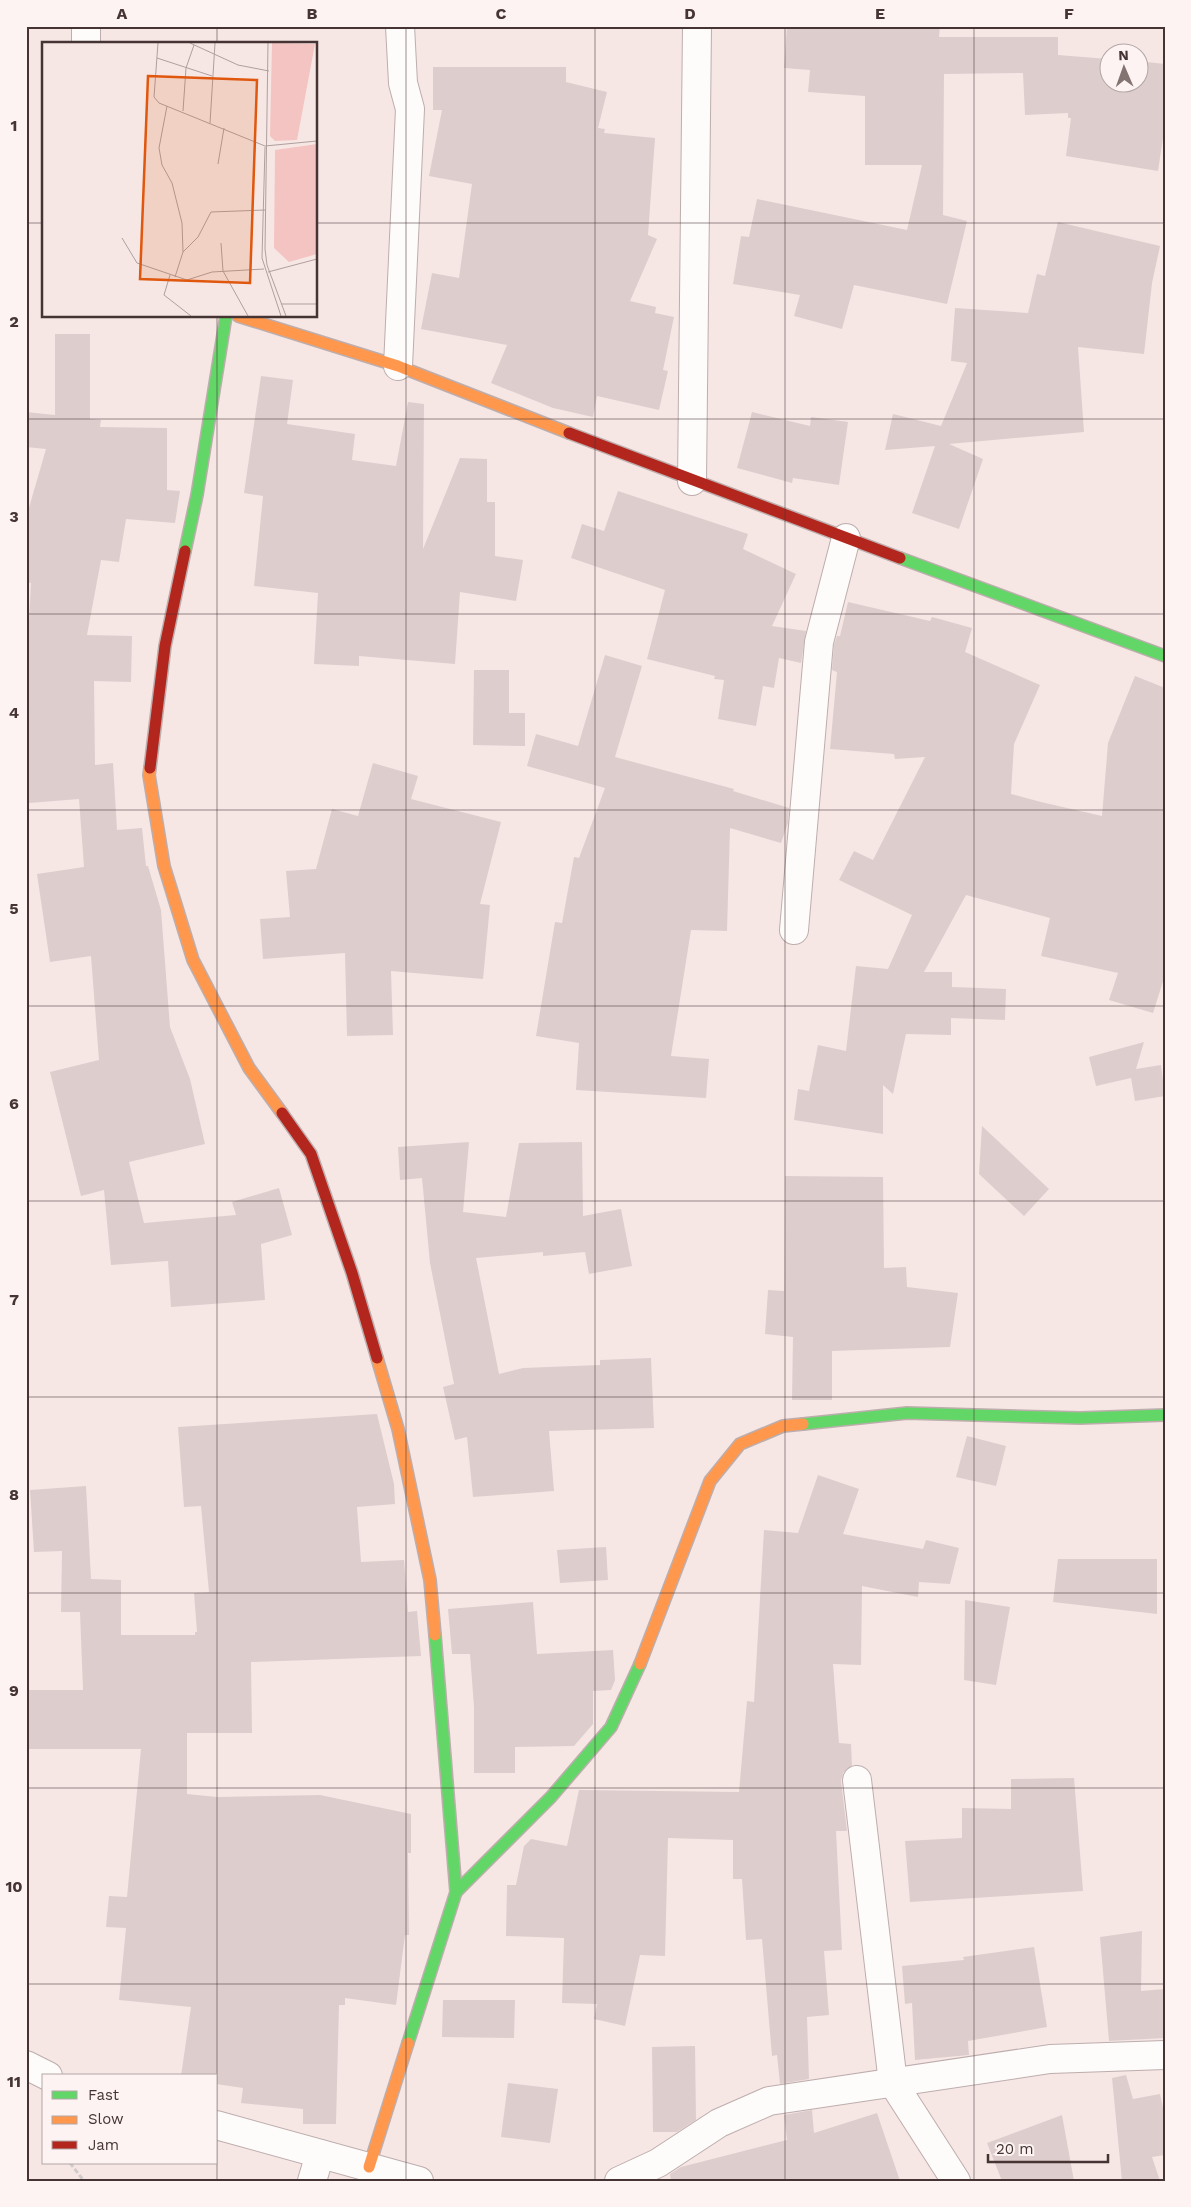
<svg xmlns="http://www.w3.org/2000/svg" width="1191" height="2207" viewBox="0 0 1191 2207" font-family="'Work Sans',sans-serif">
<style>
.building{fill:#ddcecd}
.lines{fill:none;stroke-linecap:round;stroke-linejoin:round}
.street-casing{stroke:#bdaead;stroke-width:30}
.fast-casing{stroke:#bdaead;stroke-width:14}
.slow-casing{stroke:#bdaead;stroke-width:14}
.jam-casing{stroke:#bdaead;stroke-width:14}
.path{stroke:#d0cac9;stroke-width:3;stroke-dasharray:5 2.5;stroke-linecap:butt}
.street{stroke:#fefbfb;stroke-width:28}
.fast{stroke:#63d668;stroke-width:11}
.slow{stroke:#ff974d;stroke-width:11}
.jam{stroke:#b3261e;stroke-width:11}
.grid{fill:none;stroke:#453433;stroke-width:1;stroke-opacity:0.55}
.inset-road{fill:none;stroke:#af9f9e;stroke-width:1}
.view{fill:#e0570e;fill-opacity:0.15;stroke:#e0570e;stroke-width:2.5}
.inset-edge{fill:none;stroke:#453433;stroke-width:2.5}
.neatline{fill:none;stroke:#453433;stroke-width:2}
.grid-label{font-size:16px;text-anchor:middle;font-weight:bold;fill:#453433}
</style>
<rect width="100%" height="100%" fill="#f6e7e5"/>
<g class="building">
<path d="M787,26H940L939,37H1058V55L1108,59V82H1138V61L1165,64V125L1158,171L1066,156L1071,118H1068V113L1025,115L1023,73L944,74L943,215L967,221L947,304L854,285L842,329L794,316L800,295L733,284L741,236L749,237L757,199L907,230L922,165H865V96L808,92L810,70L784,68Z"/>
<path d="M433,67H566V82L607,92L598,128L605,129L604,133L655,138L648,235L657,239L630,301L656,307L655,313L674,317L663,370L668,371L659,410L597,396L593,417L553,408L491,383L507,345L421,329L432,273L459,278L472,184L429,176L442,110H433Z"/>
<path d="M1058,222L1160,246L1152,283L1144,354L1078,347L1084,432L949,444L983,459L959,529L912,513L935,446L885,450L893,414L941,426L967,363L951,361L955,308L1028,313L1037,274L1045,276Z"/>
<path d="M55,334H90V419L101,420L100,427L167,428V490L180,491L175,523L126,519L119,562L101,560L87,635L132,636L131,682L94,681L95,765L113,763L117,830L142,828L146,866H148L161,910L170,1027L190,1079L205,1144L129,1162L144,1223L236,1215L232,1202L279,1188L292,1235L261,1244L265,1300L171,1307L168,1261L111,1265L104,1190L81,1196L50,1072L99,1060L91,956L50,962L37,874L84,867L79,799L29,803L26,764V676L31,583L26,582V518L46,449L26,447V412L55,415Z"/>
<path d="M261,376L293,380L287,424L355,434L352,460L396,466L408,402L424,404L423,549L460,458L487,459V502H495V556L523,560L516,601L460,592L455,664L359,656V666L314,664L318,593L254,586L263,496L244,493Z"/>
<path d="M752,412L810,426L811,417L848,422L839,485L793,478L792,483L737,468Z"/>
<path d="M618,491L748,534L743,549L796,574L772,626L806,631L801,663L779,658L774,688L763,686L756,726L718,719L724,680L714,679L715,676L647,659L665,590L571,558L582,524L604,531Z"/>
<path d="M848,602L930,621L932,617L972,628L965,652L1040,685L1014,744L1011,794L1041,802L1102,816L1108,743L1135,676L1165,688V975L1153,1013L1109,1000L1118,973L1041,956L1050,918L966,895L924,972H952V987L1006,989L1005,1020L951,1018V1035L906,1034L893,1094L883,1085V1134L794,1120L798,1089L809,1091L818,1045L846,1051L856,966L888,969L912,915L839,880L854,851L873,860L925,757L895,759L894,754L830,749L837,672L832,670L834,645L837,636H840Z"/>
<path d="M605,655L642,666L615,757L734,789L733,791L789,808L788,823L781,843L730,828L727,931L691,930L671,1056L709,1059L706,1098L576,1090L579,1043L536,1036L555,922L562,923L574,857L579,858L605,788L527,766L536,734L578,746Z"/>
<path d="M474,670H509V713H525V746L473,745Z"/>
<path d="M373,763L418,776L411,799L501,822L480,904L490,905L483,979L391,971L393,1035L347,1036L345,953L263,959L260,919L290,917L286,871L316,869L332,809L358,816Z"/>
<path d="M1144,1042L1136,1069L1161,1065L1165,1096L1135,1101L1131,1078L1096,1086L1089,1057Z"/>
<path d="M982,1126L1049,1189L1024,1216L979,1174Z"/>
<path d="M469,1142L463,1212L506,1217L519,1143L582,1142L583,1216L621,1209L632,1266L589,1274L585,1252L543,1256V1252L476,1258L499,1374L523,1368L600,1365V1360L651,1358L654,1428L549,1431L554,1491L473,1497L467,1437L455,1440L443,1387L454,1384L430,1263L422,1178L400,1180L398,1147Z"/>
<path d="M785,1176L883,1177L884,1268L906,1267L907,1287L958,1293L950,1347L832,1351V1400H792L793,1337L765,1334L768,1290L784,1291Z"/>
<path d="M377,1414L394,1484L395,1504L357,1507L361,1562L404,1560L408,1612L417,1611L421,1656L251,1662L252,1733H187V1794L217,1797L320,1795L411,1814V1853H408L409,1935H405L396,2005L345,1998V2005H339L336,2124H303V2109L241,2103L243,2088L216,2084V2076H181L191,2007L119,2000L126,1928L106,1927L109,1896L127,1897L141,1749H26V1690H83L80,1612H61L62,1551L34,1552L30,1490L86,1486L91,1579L121,1580V1635H195V1632H197L194,1593L209,1592L201,1506L184,1507L178,1427Z"/>
<path d="M967,1436L1006,1446L996,1486L956,1477Z"/>
<path d="M818,1475L859,1489L843,1534L923,1549L926,1540L959,1548L950,1584L919,1582L918,1597L862,1586L861,1665L833,1664L839,1743L851,1744L852,1766L843,1773L841,1781L847,1831H836L842,1950L824,1951L829,2015L807,2017L809,2079L780,2084L777,2055L772,2056L762,1939L746,1940L742,1879H733V1840L668,1838L665,1956L640,1955L625,2026L594,2019L597,2004L562,2003L564,1938L506,1936L507,1885H516L524,1846L531,1839L567,1846L579,1790L739,1792L747,1701L754,1702L764,1530L798,1533Z"/>
<path d="M606,1547L608,1580L560,1583L557,1550Z"/>
<path d="M1058,1559H1157V1614L1053,1602Z"/>
<path d="M965,1600L1010,1607L996,1685L964,1680Z"/>
<path d="M533,1602L537,1654L613,1650L615,1680L611,1690L593,1691V1724L574,1746L515,1747V1773H474V1707L470,1654H452L448,1609Z"/>
<path d="M1074,1778L1083,1891L910,1902L905,1841L962,1838V1808L1011,1809V1779Z"/>
<path d="M1142,1931L1141,1991L1165,1989V2038L1109,2041L1100,1937Z"/>
<path d="M1034,1947L1047,2027L968,2041L969,2055L915,2060L912,2003L905,2004L902,1966L964,1960L963,1957Z"/>
<path d="M443,2000H515L514,2038L442,2037Z"/>
<path d="M695,2046L696,2120L677,2132H653L652,2047Z"/>
<path d="M1126,2075L1133,2099L1160,2094L1165,2117V2155L1152,2157L1160,2181H1122L1112,2078Z"/>
<path d="M508,2083L558,2089L550,2143L501,2137Z"/>
<path d="M812,2110L814,2133L877,2113L900,2181H671L670,2174L681,2167L787,2140L784,2115Z"/>
<path d="M1062,2115L1074,2181H1002L987,2143Z"/>
</g>
<g class="lines">
<defs>
<g id="street">
<path d="M86,44V26"/>
<path d="M398,366L410,109L403,83L400,26"/>
<path d="M692,481L697,26"/>
<path d="M794,930L819,642L846,538"/>
<path d="M857,1780L893,2083L956,2181"/>
<path d="M26,2065L48,2076"/>
<path d="M216,2125L419,2181"/>
<path d="M312,2181L320,2154"/>
<path d="M619,2181L658,2163L719,2123L769,2101L1050,2059L1165,2055"/>
</g>
<g id="fast">
<path d="M185,551L197,495L226,316"/>
<path d="M900,558L1165,656"/>
<path d="M803,1424L907,1413L1080,1418L1165,1415"/>
<path d="M456,1892L551,1797L611,1727L640,1664"/>
<path d="M408,2043L456,1892L435,1635"/>
</g>
<g id="slow">
<path d="M238,316L398,366L569,433"/>
<path d="M150,768L149,775L164,866L193,960L249,1068L282,1113"/>
<path d="M377,1358L398,1429L430,1580L435,1635"/>
<path d="M640,1664L710,1481L740,1444L783,1426L803,1424"/>
<path d="M369,2167L408,2043"/>
</g>
<g id="jam">
<path d="M569,433L900,558"/>
<path d="M150,768L165,646L185,551"/>
<path d="M282,1113L311,1154L352,1273L377,1358"/>
</g>
</defs>
<use href="#street" class="street-casing"/>
<use href="#fast" class="fast-casing"/>
<use href="#slow" class="slow-casing"/>
<use href="#jam" class="jam-casing"/>
<path class="path" d="M70,2163L84,2181"/>
<use href="#street" class="street"/>
<use href="#fast" class="fast"/>
<use href="#slow" class="slow"/>
<use href="#jam" class="jam"/>
</g>
<path class="grid" d="M217,26V44M406,26V2181M595,26V2181M785,26V2181M974,26V2181M26,223H44M316,223H1165M217,316V2181M26,419H1165M26,614H1165M26,810H1165M26,1006H1165M26,1201H1165M26,1397H1165M26,1593H1165M26,1788H1165M26,1984H1165"/>
<g transform="translate(42 42)">
<rect width="275" height="275" fill="#f6e7e5"/>
<path d="M230,1L273,2L255,98L233,99L228,94ZM275,102V212L247,220L232,206L233,108Z" fill="#f4c4c2"/>
<path class="inset-road" d="M116,1L112,55L117,61L223,104L275,99M148,1L196,23L227,29M226,1L223,207L225,223L244,274M115,16L170,34M125,64L117,106L120,123L130,141L140,181L141,210L133,235M141,69L144,26L152,3M168,81L173,1M223,105L220,216L239,274M176,122L182,86M80,196L95,221L145,238L170,230L222,227M179,201L181,229L206,274M141,210L156,195L169,170L223,168M226,230L275,217M128,233L122,253L149,274M239,262H275"/>
<path class="view" d="M106,34L215,38L208,241L98,237Z"/>
<rect width="275" height="275" class="inset-edge"/>
</g>
<rect width="1191" height="2207" fill="none" stroke="#fcf3f2" stroke-width="55"/>
<rect x="42" y="2074" width="175" height="90" fill="#fcf3f2" stroke="#b3a7a6"/>
<rect x="52" y="2091" width="25" height="8" fill="#63d668" stroke="#b3a7a6"/>
<text x="88" y="2100" font-size="15" fill="#453433">Fast</text>
<rect x="52" y="2116" width="25" height="8" fill="#ff974d" stroke="#b3a7a6"/>
<text x="88" y="2124" font-size="15" fill="#453433">Slow</text>
<rect x="52" y="2141" width="25" height="8" fill="#b3261e" stroke="#b3a7a6"/>
<text x="88" y="2150" font-size="15" fill="#453433">Jam</text>
<g transform="translate(1124 68) rotate(358)"><circle r="24" fill="#fcf3f2" stroke="#b3a7a6"/>
<path d="M0-4L9 19L0 12L-9 19Z" fill="#837371"/>
<text y="-8" font-size="14" font-weight="bold" text-anchor="middle" fill="#453433">N</text>
</g>
<path d="M988 2154v8h120v-8" fill="none" stroke="#453433" stroke-width="2.5"/>
<text x="996" y="2154" font-size="15" fill="#453433" stroke="#fcf3f2" stroke-width="4" paint-order="stroke">20 m</text>
<rect x="28" y="28" width="1136" height="2152" class="neatline"/>
<g class="grid-label">
<text x="122" y="19">A</text>
<text x="312" y="19">B</text>
<text x="501" y="19">C</text>
<text x="690" y="19">D</text>
<text x="880" y="19">E</text>
<text x="1069" y="19">F</text>
<text x="14" y="131">1</text>
<text x="14" y="327">2</text>
<text x="14" y="522">3</text>
<text x="14" y="718">4</text>
<text x="14" y="914">5</text>
<text x="14" y="1109">6</text>
<text x="14" y="1305">7</text>
<text x="14" y="1500">8</text>
<text x="14" y="1696">9</text>
<text x="14" y="1892">10</text>
<text x="14" y="2087">11</text>
</g>
</svg>
